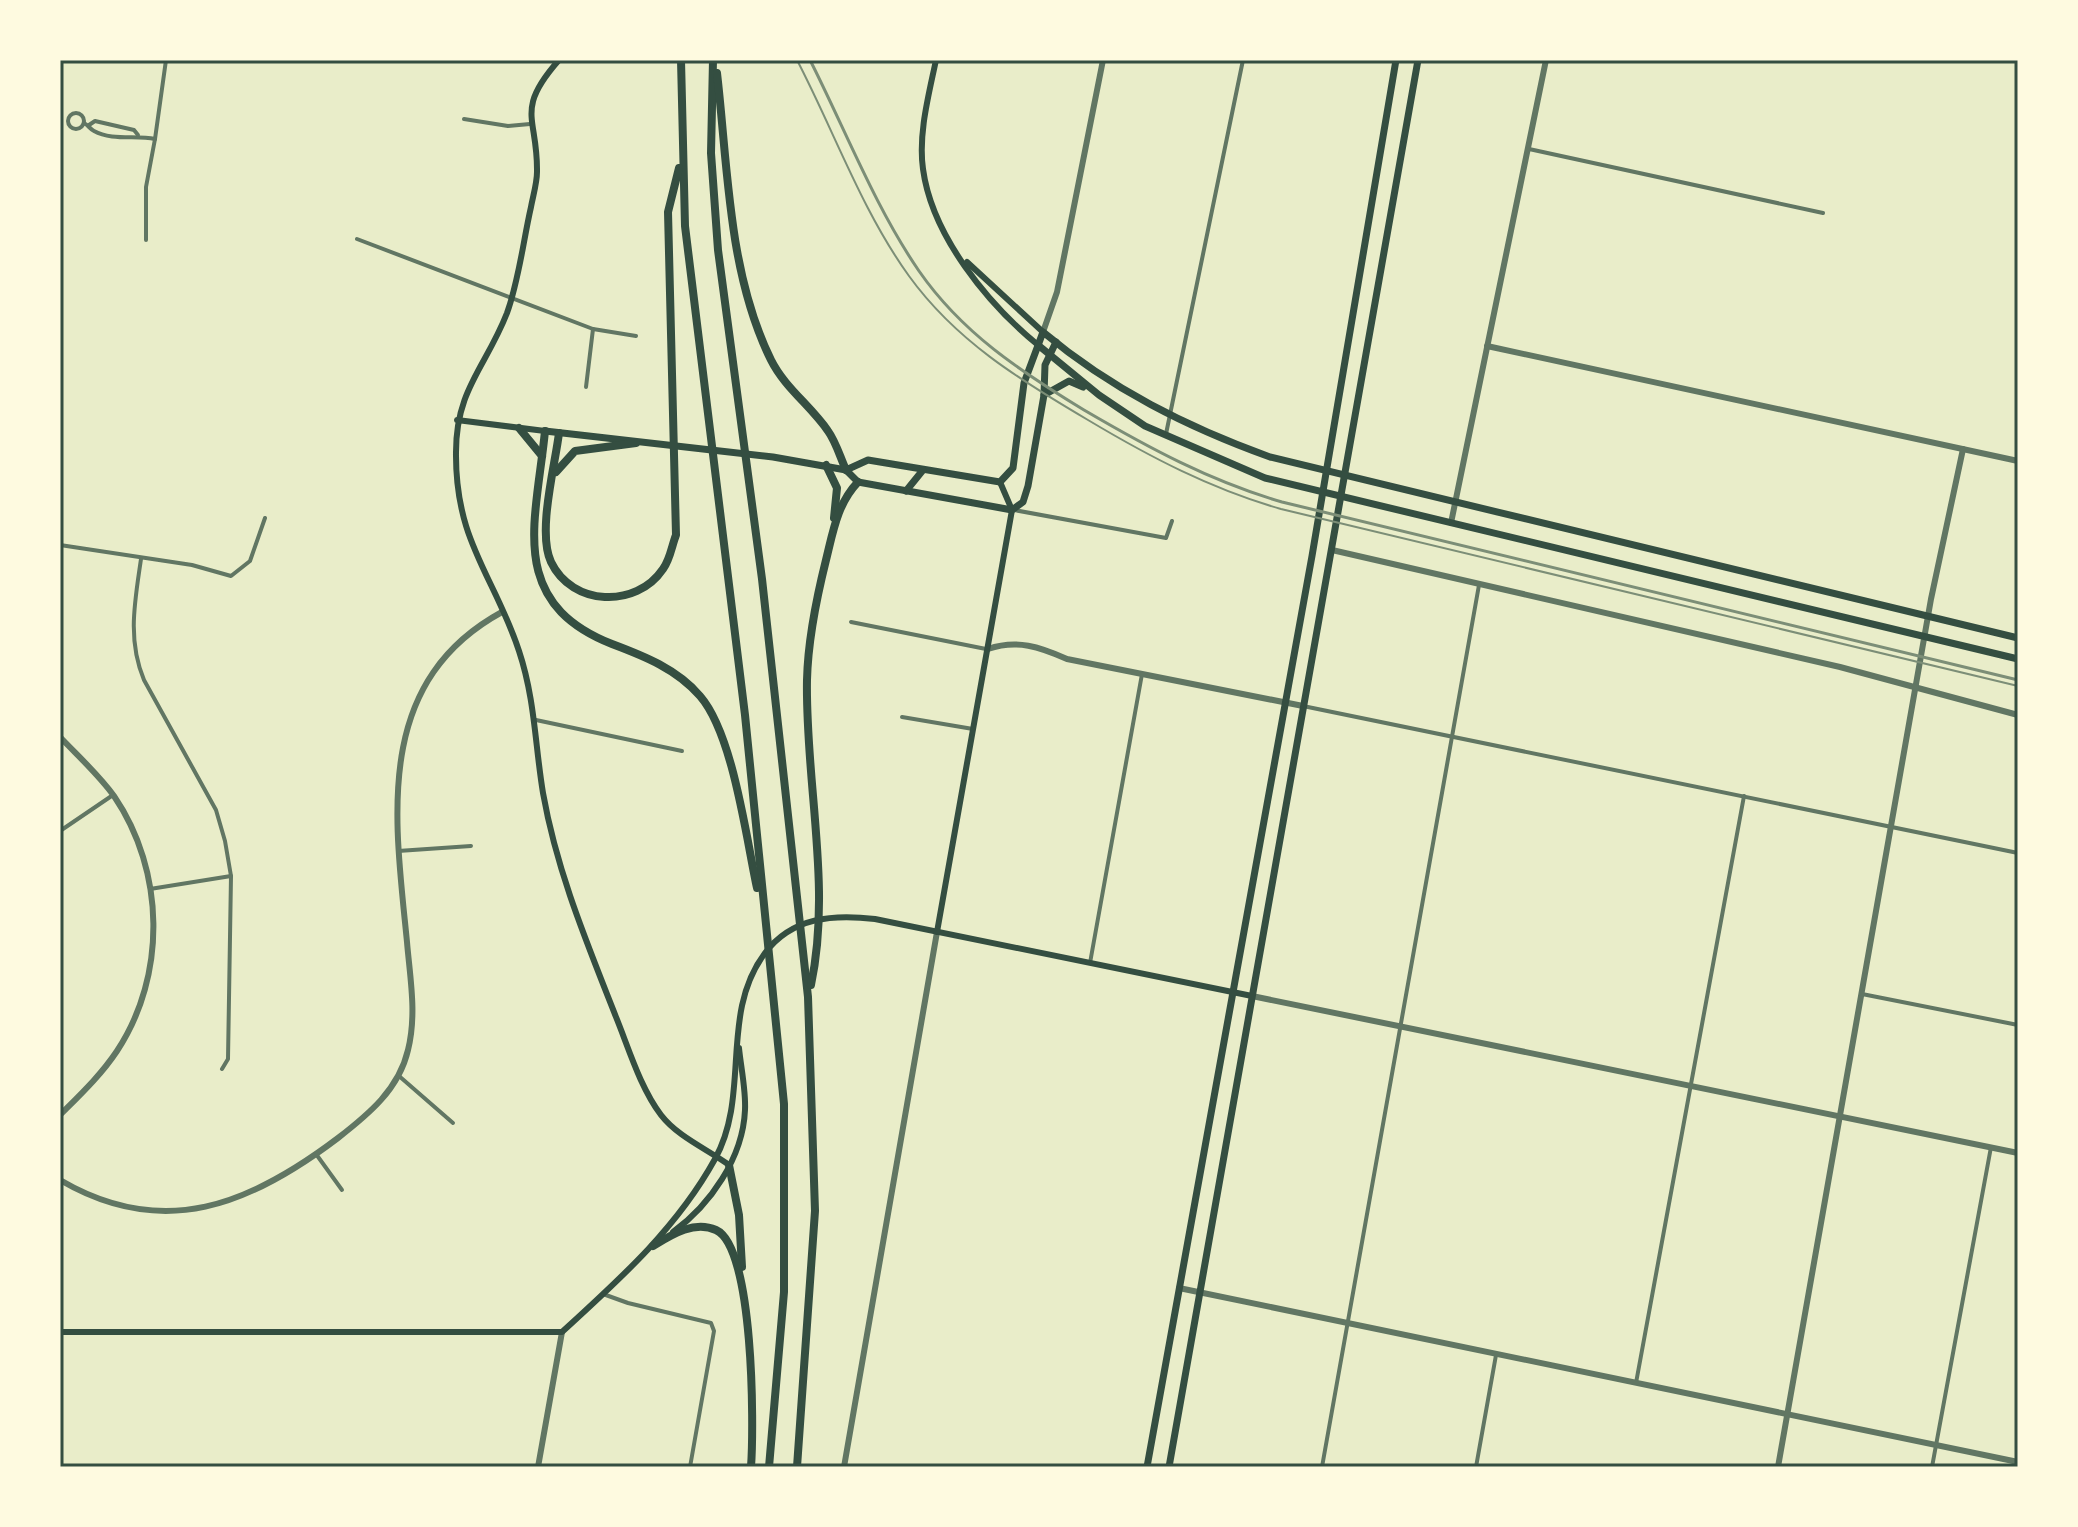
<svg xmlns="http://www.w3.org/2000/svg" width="2078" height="1527" viewBox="0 0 2078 1527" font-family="Karla,sans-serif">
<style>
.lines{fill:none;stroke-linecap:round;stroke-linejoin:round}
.minor{stroke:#617663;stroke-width:4}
.tertiary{stroke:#617663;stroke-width:6}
.secondary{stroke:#344e41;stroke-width:6}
.primary{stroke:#344e41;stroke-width:7}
.motorway{stroke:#344e41;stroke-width:8}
.tram{stroke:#7c8e77;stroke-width:2}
.rail{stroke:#7c8e77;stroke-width:3}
.neatline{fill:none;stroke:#344e41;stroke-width:3}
</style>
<rect width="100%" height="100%" fill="#e9edc9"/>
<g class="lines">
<g class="minor">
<circle cx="76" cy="121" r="8"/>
<path d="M464,119L508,126L530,124"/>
<path d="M84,123C88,125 90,129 94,131C112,141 136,135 155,139L166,60"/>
<path d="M89,125L95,121L134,130L138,135"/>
<path d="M1529,149L1823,213"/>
<path d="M357,239L593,329L636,336"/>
<path d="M146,240V187L155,139"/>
<path d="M586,387L593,329"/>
<path d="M1166,434L1243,60"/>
<path d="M1014,510L1166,538L1172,521"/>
<path d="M60,545L192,565L231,576L250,561L265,518"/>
<path d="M141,559C135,601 127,639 144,680L216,810L225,841L231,876L228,1059L222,1069"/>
<path d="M851,622L986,649"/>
<path d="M1303,706L2018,853"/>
<path d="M902,717L973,729"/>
<path d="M536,720L682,751"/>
<path d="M60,831L113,795"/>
<path d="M398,851L471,846"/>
<path d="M150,889L231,876"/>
<path d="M1090,963L1142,674"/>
<path d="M1862,994L2018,1025"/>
<path d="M399,1076L453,1123"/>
<path d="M316,1154L342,1190"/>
<path d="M603,1294L628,1303L711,1323L714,1331L690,1467"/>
<path d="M1636,1383L1744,796"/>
<path d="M1322,1467L1479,585"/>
<path d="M1476,1467L1496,1355"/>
<path d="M1932,1467L1991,1147"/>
</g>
<g class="tertiary">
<path d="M1043,332L1057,292L1103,60"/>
<path d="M1487,346L2018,461"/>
<path d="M1451,523L1546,60"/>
<path d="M1332,550L1840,667L2018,715"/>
<path d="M988,649C1017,639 1040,647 1067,659L1303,706"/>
<path d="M60,737C78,756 99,775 114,796C165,871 167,975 117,1051C101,1075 81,1094 60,1115"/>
<path d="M1252,996L2018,1153"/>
<path d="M60,1180C164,1241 251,1204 338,1138C369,1114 399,1089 408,1050C417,1014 410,978 407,942C395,820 372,683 502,612"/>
<path d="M1179,1288L2018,1462"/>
<path d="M538,1467L562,1332"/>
<path d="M844,1467L937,932"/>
<path d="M1778,1467L1931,599L1963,449"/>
</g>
<g class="secondary">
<path d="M559,60C514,111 538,117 537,172C537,183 533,196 531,207C523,242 519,280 507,313C486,367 456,389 456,452C455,542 494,575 519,651C535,699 535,745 543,793C557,872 587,943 616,1017C629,1049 640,1087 661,1115C678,1137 707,1149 729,1165"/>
<path d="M936,60C929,94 918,134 923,169C932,236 988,304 1038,345"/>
<path d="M967,262L1043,332"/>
<path d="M457,420L545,431"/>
<path d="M937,932L1012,510L1000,482"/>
<path d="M673,1232C710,1205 743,1158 745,1110C746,1090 741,1068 739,1048"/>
<path d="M60,1332H562C620,1279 677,1228 715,1159C751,1094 719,1014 765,953C792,917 833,914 875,919L1252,996"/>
</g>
<g class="primary">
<path d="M1038,345L1099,395L1145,426L1265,478L2018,659"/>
<path d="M1044,395L1069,381L1083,387"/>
<path d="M545,431L773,457L846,470L868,460L1000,482L1013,468L1024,383L1043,332C1111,389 1187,427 1270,457L2018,638"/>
<path d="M846,470L858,482L1012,510L1023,502L1028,486L1044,395L1045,365L1056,342"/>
<path d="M906,491L923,470"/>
<path d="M1147,1467L1312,556L1396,60"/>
<path d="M1169,1467L1418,60"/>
</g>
<g class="motorway">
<path d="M681,60L685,226L745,715L784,1104V1292L769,1467"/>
<path d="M713,60L711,153L718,250L762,579L808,997L815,1211L797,1467"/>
<path d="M717,73C728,167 728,273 771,360C785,388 811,406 828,431C836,442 840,457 846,470"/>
<path d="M519,428L542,456"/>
<path d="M545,431C536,522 506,602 612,644C644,656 677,669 700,696C733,734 746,837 757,888"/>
<path d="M559,433C555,466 537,532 551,562C572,606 636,609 663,569C670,560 672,545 676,535L668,212L679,168"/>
<path d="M826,465L837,488L834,518"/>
<path d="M556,472L575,451L636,443"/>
<path d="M811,985C832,886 805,781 807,680C808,639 816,600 826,560C833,532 837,504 858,482"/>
<path d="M729,1165L739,1215L742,1267"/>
<path d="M653,1246C671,1235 694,1220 716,1230C754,1247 754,1426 751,1467"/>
</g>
<path class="tram" d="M797,60C834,131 862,211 909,276C956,341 1020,380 1088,420C1150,457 1211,489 1281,509L2018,686"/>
<path class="rail" d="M810,60C845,129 875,207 919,271C962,333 1020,371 1084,410C1149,448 1210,481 1282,502L2018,680"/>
</g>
<rect width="2078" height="1527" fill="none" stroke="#fefae0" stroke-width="124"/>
<rect x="62" y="62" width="1954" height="1403" class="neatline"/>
</svg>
